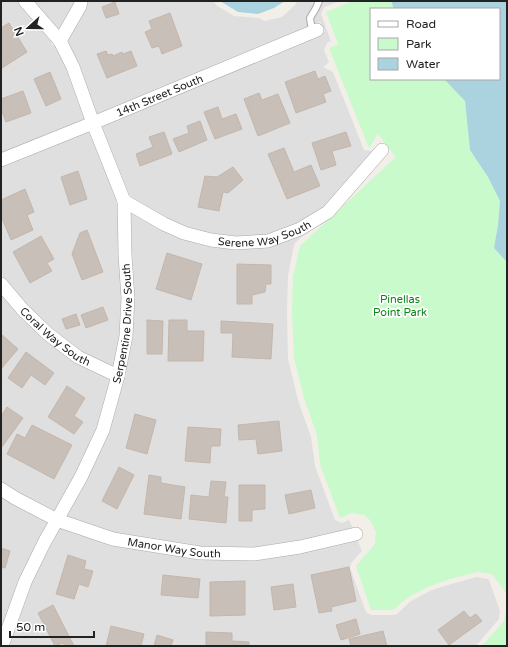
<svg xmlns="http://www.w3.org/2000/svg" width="508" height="647" viewBox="0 0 508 647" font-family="'Varela Round',sans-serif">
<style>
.residential{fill:#e0dfdf}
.park{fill:#c8facc}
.water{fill:#aad3df}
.building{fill:#c7bfb8;stroke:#c4b6ab}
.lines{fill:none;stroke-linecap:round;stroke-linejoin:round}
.lane-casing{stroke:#a9a9a9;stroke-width:8}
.street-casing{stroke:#a9a9a9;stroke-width:14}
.lane{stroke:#fff;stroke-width:6}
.street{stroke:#fff;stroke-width:13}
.labels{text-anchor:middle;stroke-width:3.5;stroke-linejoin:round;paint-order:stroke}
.street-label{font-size:11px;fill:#222;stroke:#fff}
.park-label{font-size:11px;fill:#0c8416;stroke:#fff}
</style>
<rect width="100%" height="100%" fill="#f2efe9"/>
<g class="residential">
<path d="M1,1H17L52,42L51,44L55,46L67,69L85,120L1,154Z"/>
<path d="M34,1H75L59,30Z"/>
<path d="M88,1H214L216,5L234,16L259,18L265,21L282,17L296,4L297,1H340L324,7L321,14L331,41L327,43L324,50L329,62L323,67L333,72L364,150L372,151L373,152L324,207L297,224L267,235L237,237L212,235L187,228L168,219L131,197L130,195L129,194L101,126L325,32L320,22L97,115L79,65L67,41L85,8Z"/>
<path d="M89,131L117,200L116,203L118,204L122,299L120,336L113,367L82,352L53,329L28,306L1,274V166Z"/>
<path d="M131,212L182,239L208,246L235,249L311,229L296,242L294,245L288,276L287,311L288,359L298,400L311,437L315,466L335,520L342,523L349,520L353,528L299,541L254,548L201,547L116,534L66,516L124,378L127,374L125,373L132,336L135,298L132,254Z"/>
<path d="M1,295L18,314L44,338L75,363L110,380L97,428L75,475L55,511L19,493L1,482Z"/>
<path d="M1,497L11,503L49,522L19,580L1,629Z"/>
<path d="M60,527L112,545L200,559L357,539L362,551L351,563L350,568L366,612L371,615H393L397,614L411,601L432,590L451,584L477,577L488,579L489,580L500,611L499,619L476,646H8L17,621L31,584Z"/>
</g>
<g class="park">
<path d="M353,1H391L394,9H371V79H444L465,101L470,150L488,177L500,201L498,225L494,248L507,262V594L492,574L477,572L450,579L430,586L408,597L393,610H371L356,566L375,544L376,532L370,520L364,515L351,513L340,518L320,464L317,435L304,398L294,358L292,311L293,276L300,246L396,157L378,134L369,148L329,48L338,44L326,12Z"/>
<path d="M507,607V646H482L504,621Z"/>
</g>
<g class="water">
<path d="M220,1H285L274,8L258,14L238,12Z"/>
<path d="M391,1H507V262L494,248L498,225L500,201L488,177L470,150L465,101L444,79H499V9H394Z"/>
</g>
<g class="building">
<path d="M115,2L119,14L106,18L102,7Z"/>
<path d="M170,13L182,46L162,54L159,46L152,48L145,32L152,29L149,21Z"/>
<path d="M9,23L27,52L2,68L1,67V28Z"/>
<path d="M106,51L108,55L112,54L113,56L122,52L123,54L131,51L137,66L107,78L97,54Z"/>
<path d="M315,71L318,79L325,76L331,91L323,94L326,102L296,113L285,82Z"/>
<path d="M50,72L61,99L46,106L34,79Z"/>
<path d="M23,91L31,113L6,122L1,109V99Z"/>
<path d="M259,93L262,100L278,94L290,123L258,136L244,99Z"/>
<path d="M218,107L222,119L236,114L242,129L215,139L204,112Z"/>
<path d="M200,121L207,140L179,152L173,139L189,133L187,126Z"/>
<path d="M164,132L172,154L140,166L136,154L153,147L149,137Z"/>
<path d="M346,132L351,146L332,151L336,165L321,170L312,143Z"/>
<path d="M284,148L294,172L311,165L320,186L287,199L268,154Z"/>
<path d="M233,167L243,180L228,193L223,192L219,211L198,207L205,176L217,177Z"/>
<path d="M78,171L87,199L70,205L61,177Z"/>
<path d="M25,189L34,212L27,215L33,230L11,240L1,216V200Z"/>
<path d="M87,230L103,272L82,280L72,254L80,233Z"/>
<path d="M41,236L54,259L47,263L52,271L30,283L13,252Z"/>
<path d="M167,253L202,264L191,300L156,289Z"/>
<path d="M237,264L271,265V284H266L265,292L252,295V304H237Z"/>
<path d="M103,307L108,320L86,328L81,315Z"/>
<path d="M76,314L80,325L66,329L62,319Z"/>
<path d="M147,320L163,321L162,354H147Z"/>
<path d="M169,320H187V331H204L203,361H168Z"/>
<path d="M221,321L273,324L271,359L232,357L233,333H221Z"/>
<path d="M1,334L18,349L1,369Z"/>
<path d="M26,352L54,373L45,385L31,375L22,388L8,378Z"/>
<path d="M67,386L85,398L74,416L83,422L74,434L48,417Z"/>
<path d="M7,407L23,418L2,447L1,446V416Z"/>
<path d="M135,414L156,420L147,454L126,448Z"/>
<path d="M279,421L282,451L258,454L256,439L239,440L238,425Z"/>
<path d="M32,425L72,445L54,479L7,454L17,434L25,438Z"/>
<path d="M188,427L221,429L220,446H211L210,463L185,461Z"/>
<path d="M119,467L134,475L117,509L102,501Z"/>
<path d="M149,475L161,477V483L185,487L181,519L144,514Z"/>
<path d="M211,481L226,482L224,497H228L226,523L189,519L191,495L209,497Z"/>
<path d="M239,485H265V509L252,510V521H239Z"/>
<path d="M311,490L315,508L289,514L285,495Z"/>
<path d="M1,548L10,551L5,568L1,567Z"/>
<path d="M68,555L86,561L84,569L93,571L88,587L79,584L74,599L56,594Z"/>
<path d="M349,567L356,601L331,607L332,611L319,613L311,575Z"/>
<path d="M163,575L200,579L198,598L161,595Z"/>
<path d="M245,581V615L210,616V582Z"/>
<path d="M293,584L296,607L274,610L271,587Z"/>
<path d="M53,605L74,646H65L63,643L55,646L38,613Z"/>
<path d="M464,611L470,618L476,614L482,621L449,645L438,630Z"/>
<path d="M356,619L360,634L341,640L336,625Z"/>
<path d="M111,626L144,634L141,646H106Z"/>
<path d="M383,631L387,646H351L349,639Z"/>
<path d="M206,632L232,633V641L249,642V646H206Z"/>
<path d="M157,635L173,640L171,646H154Z"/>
</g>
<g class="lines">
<defs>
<path id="lane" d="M317,30L311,25L310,18L316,8L319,1"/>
<g id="street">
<path d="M60,41L80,6L81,1"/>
<path id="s1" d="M1,160L93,123L317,30"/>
<path id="s2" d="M124,201L164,224L184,233L211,240L236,243L268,241L300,229L328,212L382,150"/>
<path id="s3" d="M1,284L23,310L48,334L78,357L118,376"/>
<path id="s4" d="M1,489L15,498L57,520L113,539L200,553L254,554L300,547L356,534"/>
<path id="s5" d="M2,646L25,582L44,543L81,477L103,430L118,376L126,336L128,298L125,255L124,201L93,123L73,67L60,41L25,1"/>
</g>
</defs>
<use href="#lane" class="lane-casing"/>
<use href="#street" class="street-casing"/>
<use href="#lane" class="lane"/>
<use href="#street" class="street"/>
</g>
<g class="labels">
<g class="street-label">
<text dy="4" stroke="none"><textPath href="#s1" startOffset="171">14th Street South</textPath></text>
<text dy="4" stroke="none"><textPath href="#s2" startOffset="151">Serene Way South</textPath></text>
<text dy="4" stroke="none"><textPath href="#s5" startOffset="348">Serpentine Drive South</textPath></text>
<text dy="4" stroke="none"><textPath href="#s3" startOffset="76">Coral Way South</textPath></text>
<text dy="4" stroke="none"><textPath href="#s4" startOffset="185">Manor Way South</textPath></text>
</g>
<g class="park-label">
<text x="400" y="303">Pinellas<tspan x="400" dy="13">Point Park</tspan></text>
</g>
</g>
<rect width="508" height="647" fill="none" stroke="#222222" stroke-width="4"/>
<rect x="370" y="8" width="130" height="72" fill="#ffffff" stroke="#a7a7a7"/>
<rect x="378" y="21" width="20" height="6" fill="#ffffff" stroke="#a7a7a7"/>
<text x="406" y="28" font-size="12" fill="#222222">Road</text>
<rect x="378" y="38" width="20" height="12" fill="#c8facc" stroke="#a7a7a7"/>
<text x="406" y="48" font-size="12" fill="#222222">Park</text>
<rect x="378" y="58" width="20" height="12" fill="#aad3df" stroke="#a7a7a7"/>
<text x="406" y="68" font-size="12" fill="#222222">Water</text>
<g transform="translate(28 28) rotate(249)" stroke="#ffffff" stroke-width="3" paint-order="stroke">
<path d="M0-3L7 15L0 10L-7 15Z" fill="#222222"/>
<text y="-6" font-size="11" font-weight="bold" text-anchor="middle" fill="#222222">N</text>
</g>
<path d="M10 631v6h84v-6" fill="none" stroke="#222222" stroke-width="2"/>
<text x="16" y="631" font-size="12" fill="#222222" stroke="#ffffff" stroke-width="3" paint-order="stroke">50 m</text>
</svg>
